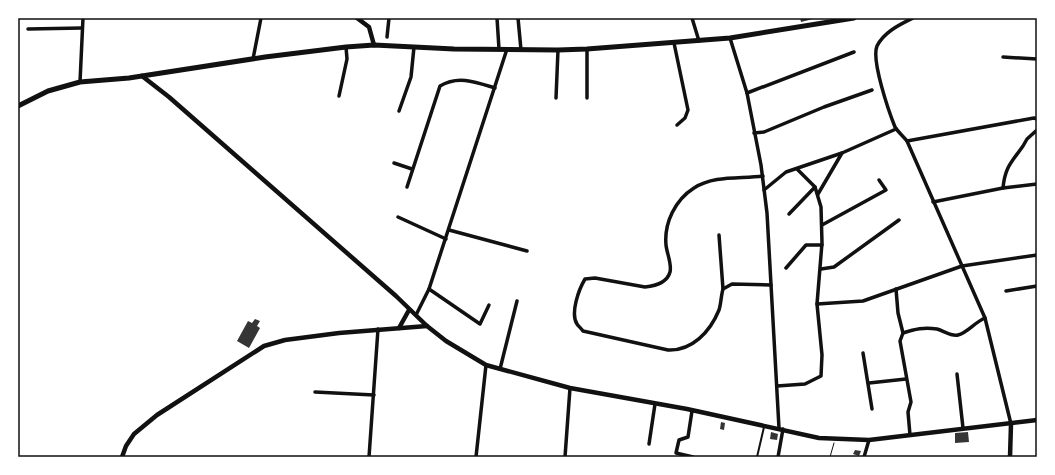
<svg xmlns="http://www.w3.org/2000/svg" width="1055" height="475" viewBox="0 0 1055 475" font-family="Cabin,sans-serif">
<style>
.building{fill:#353535}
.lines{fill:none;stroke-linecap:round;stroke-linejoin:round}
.path{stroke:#111;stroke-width:1}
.service{stroke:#111;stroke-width:2}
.minor{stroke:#111;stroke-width:3.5}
.tertiary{stroke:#111;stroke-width:4.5}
.secondary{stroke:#111;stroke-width:5}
.neatline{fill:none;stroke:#111;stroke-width:1.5}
</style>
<rect width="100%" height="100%" fill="#fff"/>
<g class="building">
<path d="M800,18H813V19L801,22Z"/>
<path d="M255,319L260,321L257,326L260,328L249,348L237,341L248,321L252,323Z"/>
<path d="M721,422L725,423L724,430L720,429Z"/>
<path d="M771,432L778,434L777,440L770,439Z"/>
<path d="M968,432L969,442L955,443V433Z"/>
<path d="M855,450L861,451L859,456L853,454Z"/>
</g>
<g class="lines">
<g class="path">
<path d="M810,457H813"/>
<path d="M830,457L834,443"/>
</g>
<path class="service" d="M757,457L764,427"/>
<g class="minor">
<path d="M497,18L499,49"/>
<path d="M518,18L521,50"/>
<path d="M692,18L699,41"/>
<path d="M913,18C899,25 884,32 877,46C871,60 889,112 895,127C898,132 904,137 907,141L985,318L1011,424"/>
<path d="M28,29L82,28"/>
<path d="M387,37L389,18"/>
<path d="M730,38L747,93L761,165L767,213L779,428"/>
<path d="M674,43L688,110L685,118L677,125"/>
<path d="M1003,57L1037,59"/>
<path d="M253,59L261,18"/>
<path d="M80,82L83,18"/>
<path d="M747,93L854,52"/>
<path d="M339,96L347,59L346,47"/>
<path d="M556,98L558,50"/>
<path d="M587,98V49"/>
<path d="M399,111L411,77L414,47"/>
<path d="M754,133L764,132L824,107L872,90"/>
<path d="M907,141L1034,118L1037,119"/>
<path d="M394,163L412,169"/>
<path d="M763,176C740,179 714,175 694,188C675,200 664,223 666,245C667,254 672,264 670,272C667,283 655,286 645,287L595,278L585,279C579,289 570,313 577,324C578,326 581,328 583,331L668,350C692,351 710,332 719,310C721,304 721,296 723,289L732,284L771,285"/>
<path d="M407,187L440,86C458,75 476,82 495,88"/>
<path d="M1003,188C1005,167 1011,163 1023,146L1027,139L1037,130"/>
<path d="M764,190L786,172L842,153L896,129"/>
<path d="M818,194L842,153"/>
<path d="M933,202L1003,188L1037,184"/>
<path d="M789,214L815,187"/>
<path d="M398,217L446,239"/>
<path d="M822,225L886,190L879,180"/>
<path d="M449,230L527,251"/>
<path d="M719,235L723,289"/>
<path d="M786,268L806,245H822"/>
<path d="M821,269L834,267L899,220"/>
<path d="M429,289L480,324L489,305"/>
<path d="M896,289L898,313L903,333L900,341L911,402L908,412L910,435"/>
<path d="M1006,291L1037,286"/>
<path d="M817,304L863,301L962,266L1037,255"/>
<path d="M416,315L429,289L507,49"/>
<path d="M903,333C915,329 924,327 937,329C944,331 952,337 958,335C967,333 975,322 985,318"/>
<path d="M863,353L872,409"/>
<path d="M500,369L517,301"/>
<path d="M957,374L963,428"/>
<path d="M869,383L906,379"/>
<path d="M777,386L805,384L821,376L822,355L817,304L822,243L821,207L815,187L797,169"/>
<path d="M315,392L374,395"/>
<path d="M692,411L688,437L679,440L676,453L693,457"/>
<path d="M649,444L655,404"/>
<path d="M369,457L378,329"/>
<path d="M476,457L486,365"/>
<path d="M565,457L570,388"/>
<path d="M778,457L783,429"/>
<path d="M864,457L869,440"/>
</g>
<g class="tertiary">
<path d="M357,18L369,27L374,45"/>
<path d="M142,76L169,97L396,296L427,326L446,341L486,365L570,388L687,409L819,438L869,440L1037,420"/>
<path d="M399,328L409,310"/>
<path d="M122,457L126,446L134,434L157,415L264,346L285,340L339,333L427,326"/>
<path d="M1010,457L1011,424"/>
</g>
<path class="secondary" d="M18,106L48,91L80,82L129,78L265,57L346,47L374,45L454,49L558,50L587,49L730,38L854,18"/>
</g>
<rect width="1055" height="475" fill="none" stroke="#ffffff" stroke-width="38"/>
<rect x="19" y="19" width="1017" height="437" class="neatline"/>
</svg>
